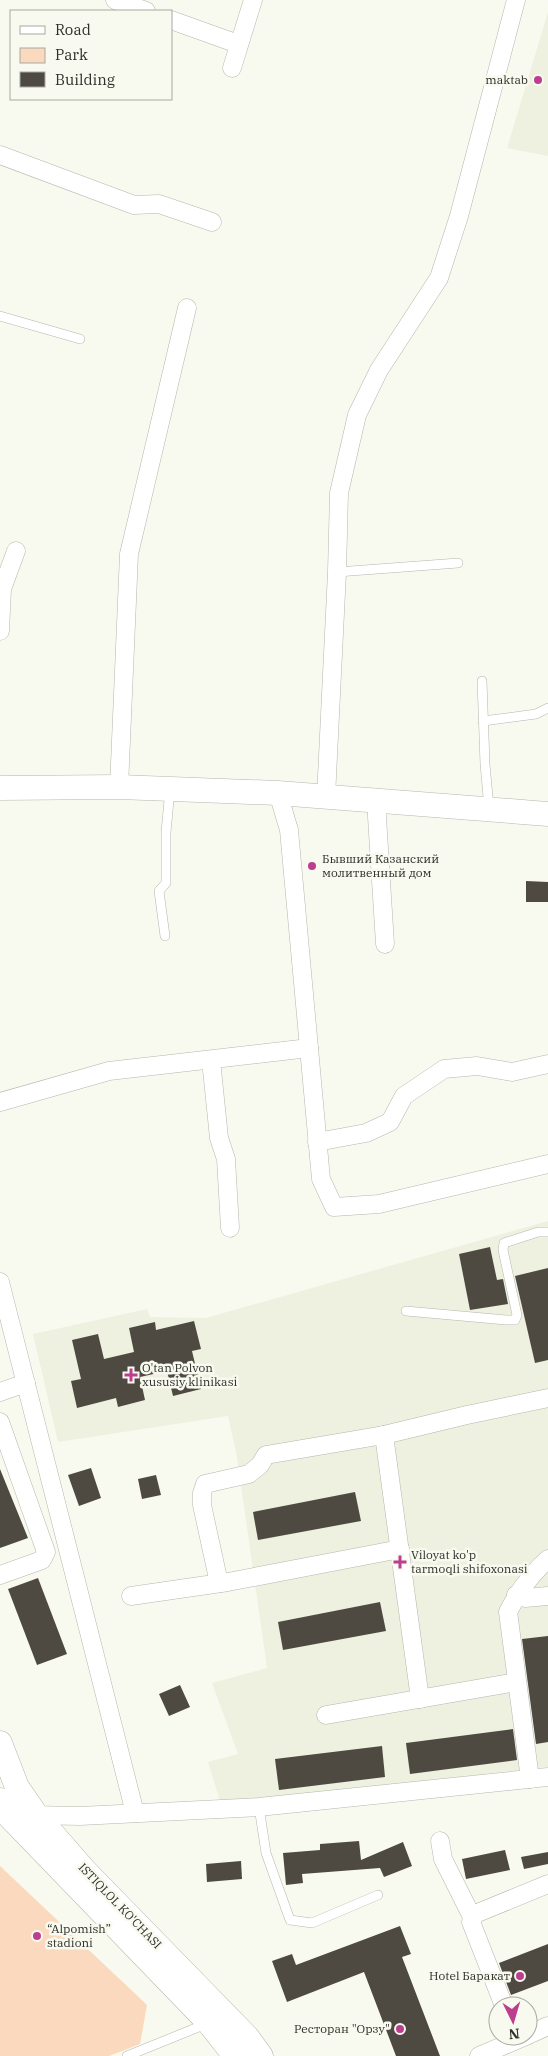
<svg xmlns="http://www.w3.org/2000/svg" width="548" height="2056" viewBox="0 0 548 2056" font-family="'IBM Plex Serif',serif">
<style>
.built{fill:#eef1df}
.green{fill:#fad9be}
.building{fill:#4e4a42}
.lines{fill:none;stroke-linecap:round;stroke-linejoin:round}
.lane-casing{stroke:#b5b6ac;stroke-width:10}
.street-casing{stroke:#b5b6ac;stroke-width:19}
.secondary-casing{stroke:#b5b6ac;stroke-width:25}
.lane{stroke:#fff;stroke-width:9}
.street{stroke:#fff;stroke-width:18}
.secondary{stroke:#fff;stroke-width:24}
.poi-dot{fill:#bb3e8f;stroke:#f9faef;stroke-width:2}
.labels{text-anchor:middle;stroke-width:5;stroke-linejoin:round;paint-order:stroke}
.poi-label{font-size:12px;fill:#2f2f2b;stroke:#f9faef;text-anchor:start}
.street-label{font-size:12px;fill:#2f2f2b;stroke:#f9faef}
</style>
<rect width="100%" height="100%" fill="#f9faef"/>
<g class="built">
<path d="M548,12V156L507,148Z"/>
<path d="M548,1221V1767L221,1804L208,1762L238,1754L212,1683L267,1668L237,1457L228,1416L58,1442L33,1334L147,1309L150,1317L206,1318Z"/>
</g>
<path class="green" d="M0,1866L147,2005L140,2044L109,2056H0Z"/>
<g class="building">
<path d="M526,881L548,882V902H526Z"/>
<path d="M490,1247L497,1280L503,1279L508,1304L470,1310L459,1254Z"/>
<path d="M548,1268V1360L535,1363L515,1276Z"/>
<path d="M194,1321L201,1349L192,1351L201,1389L173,1396L167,1371L140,1377L145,1400L118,1407L116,1398L77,1408L71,1381L81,1379L72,1340L98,1334L104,1359L134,1352L129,1328L155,1322L156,1330Z"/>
<path d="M91,1468L101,1498L79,1506L68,1475Z"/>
<path d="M0,1469L28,1538L0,1548Z"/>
<path d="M156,1475L161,1495L142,1499L138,1479Z"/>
<path d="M355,1492L361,1521L258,1540L253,1512Z"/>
<path d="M38,1578L67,1654L37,1665L8,1589Z"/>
<path d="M380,1602L386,1631L283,1650L278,1622Z"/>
<path d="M548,1636V1742L536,1744L522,1639Z"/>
<path d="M180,1685L190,1707L169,1716L159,1694Z"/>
<path d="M513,1729L517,1760L410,1774L406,1743Z"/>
<path d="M382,1746L385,1777L279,1790L275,1759Z"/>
<path d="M359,1841L361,1860L403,1842L412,1866L384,1877L380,1868L302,1874L303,1883L286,1885L283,1853L320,1850V1844Z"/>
<path d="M505,1850L510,1870L466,1879L462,1859Z"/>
<path d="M548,1852V1864L524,1869L521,1857Z"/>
<path d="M241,1861L242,1879L207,1882L206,1864Z"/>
<path d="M400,1926L411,1954L402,1957L440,2056H396L364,1972L287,2002L272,1961L292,1954L296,1965Z"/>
<path d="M548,1944V1981L511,1995L499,1963Z"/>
</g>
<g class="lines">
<defs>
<g id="lane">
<path d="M0,316L80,339"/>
<path d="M337,572L458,563"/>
<path d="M482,681L485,764L489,808"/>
<path d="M483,721L536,714L548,708"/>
<path d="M165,936L159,891L166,883V832L170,790"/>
<path d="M406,1311L506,1320H515L517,1315L503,1250L504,1243L538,1232H548"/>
<path d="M259,1807L266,1853L290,1920L312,1923L378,1895"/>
<path d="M127,2056L206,2024"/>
</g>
<g id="street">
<path d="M115,0L146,11"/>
<path d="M171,20L238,44"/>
<path d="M232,68L253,0"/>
<path d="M0,155L134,205L159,204L212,222"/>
<path d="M0,631L2,589L16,551"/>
<path d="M119,787L129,554L187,308"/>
<path d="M278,793L289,830L321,1179L334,1207L379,1204L548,1164"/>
<path d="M326,797L337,572L339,493L357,415L379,370L439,278L459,216L516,0"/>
<path d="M376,801L385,944"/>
<path d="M211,1060L219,1138L226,1159L230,1228"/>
<path d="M0,1102L109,1071L309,1048"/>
<path d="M317,1142L366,1133L390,1122L404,1096L444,1069L477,1066L512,1072L548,1064"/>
<path d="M0,1282L135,1813"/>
<path d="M0,1392L26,1383"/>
<path d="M0,1422L46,1552L42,1560L0,1575"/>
<path d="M384,1435L420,1699"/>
<path d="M219,1583L202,1505V1493L205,1484L249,1474L260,1465L266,1455L384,1435L467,1415L548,1398"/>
<path d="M516,1595L525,1598L548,1596"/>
<path d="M131,1596L228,1582L400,1549"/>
<path d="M326,1715L516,1682"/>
<path d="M530,1779L508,1612C518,1592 531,1574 548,1559"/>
<path d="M30,1815L80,1816L259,1807L548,1777"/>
<path d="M440,1841L443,1859L472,1917"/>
<path d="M504,2006L471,1922L475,1914L548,1884"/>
<path d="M528,2035L548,2026"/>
<path d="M479,2056L526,2036"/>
</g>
<g id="secondary">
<path d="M0,788L119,787L278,793L548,814"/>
<path d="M0,1743L17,1787L37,1816L85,1871L247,2037L261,2056"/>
<path d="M0,1800L7,1814L209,2023L235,2056"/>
</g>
</defs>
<use href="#lane" class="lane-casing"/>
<use href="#street" class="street-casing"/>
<use href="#secondary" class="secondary-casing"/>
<use href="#lane" class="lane"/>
<use href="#street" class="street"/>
<use href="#secondary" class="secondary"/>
</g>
<g class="poi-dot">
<circle cx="538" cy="80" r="5"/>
<circle cx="312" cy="866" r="5"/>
<path d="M128.5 1367.5h5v5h5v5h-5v5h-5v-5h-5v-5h5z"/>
<path d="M397.5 1554.5h5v5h5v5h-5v5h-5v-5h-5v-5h5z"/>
<circle cx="37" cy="1936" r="5"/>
<circle cx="520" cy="1976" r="5"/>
<circle cx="400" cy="2029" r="5"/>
</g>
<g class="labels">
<g class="poi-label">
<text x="528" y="84" text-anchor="end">maktab</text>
<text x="322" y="863">Бывший Казанский<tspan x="322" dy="14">молитвенный дом</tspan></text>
<text x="142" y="1372">O'tan Polvon<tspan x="142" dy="14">xususiy klinikasi</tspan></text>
<text x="411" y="1559">Viloyat ko'p<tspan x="411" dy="14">tarmoqli shifoxonasi</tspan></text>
<text x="47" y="1933">“Alpomish”<tspan x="47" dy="14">stadioni</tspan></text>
<text x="510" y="1980" text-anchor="end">Hotel Баракат</text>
<text x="390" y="2033" text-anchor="end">Ресторан "Орзу"</text>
</g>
<g class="street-label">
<text transform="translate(120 1906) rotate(46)" y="4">ISTIQLOL KO'CHASI</text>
</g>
</g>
<rect x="10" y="10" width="162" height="90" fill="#f9faef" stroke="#a8a9a1"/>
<rect x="20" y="26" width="25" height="8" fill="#ffffff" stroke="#a8a9a1"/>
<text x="55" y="35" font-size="15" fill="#2f2f2b">Road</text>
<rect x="20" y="48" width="25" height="15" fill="#fad9be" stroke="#a8a9a1"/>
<text x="55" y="60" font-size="15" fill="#2f2f2b">Park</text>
<rect x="20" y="72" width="25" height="15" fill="#4e4a42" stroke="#a8a9a1"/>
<text x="55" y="85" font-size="15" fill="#2f2f2b">Building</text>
<g transform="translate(513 2021) rotate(175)"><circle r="24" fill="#f9faef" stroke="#a8a9a1"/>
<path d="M0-4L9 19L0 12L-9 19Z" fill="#bb3e8f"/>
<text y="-8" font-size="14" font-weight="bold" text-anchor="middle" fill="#2f2f2b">N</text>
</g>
</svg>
